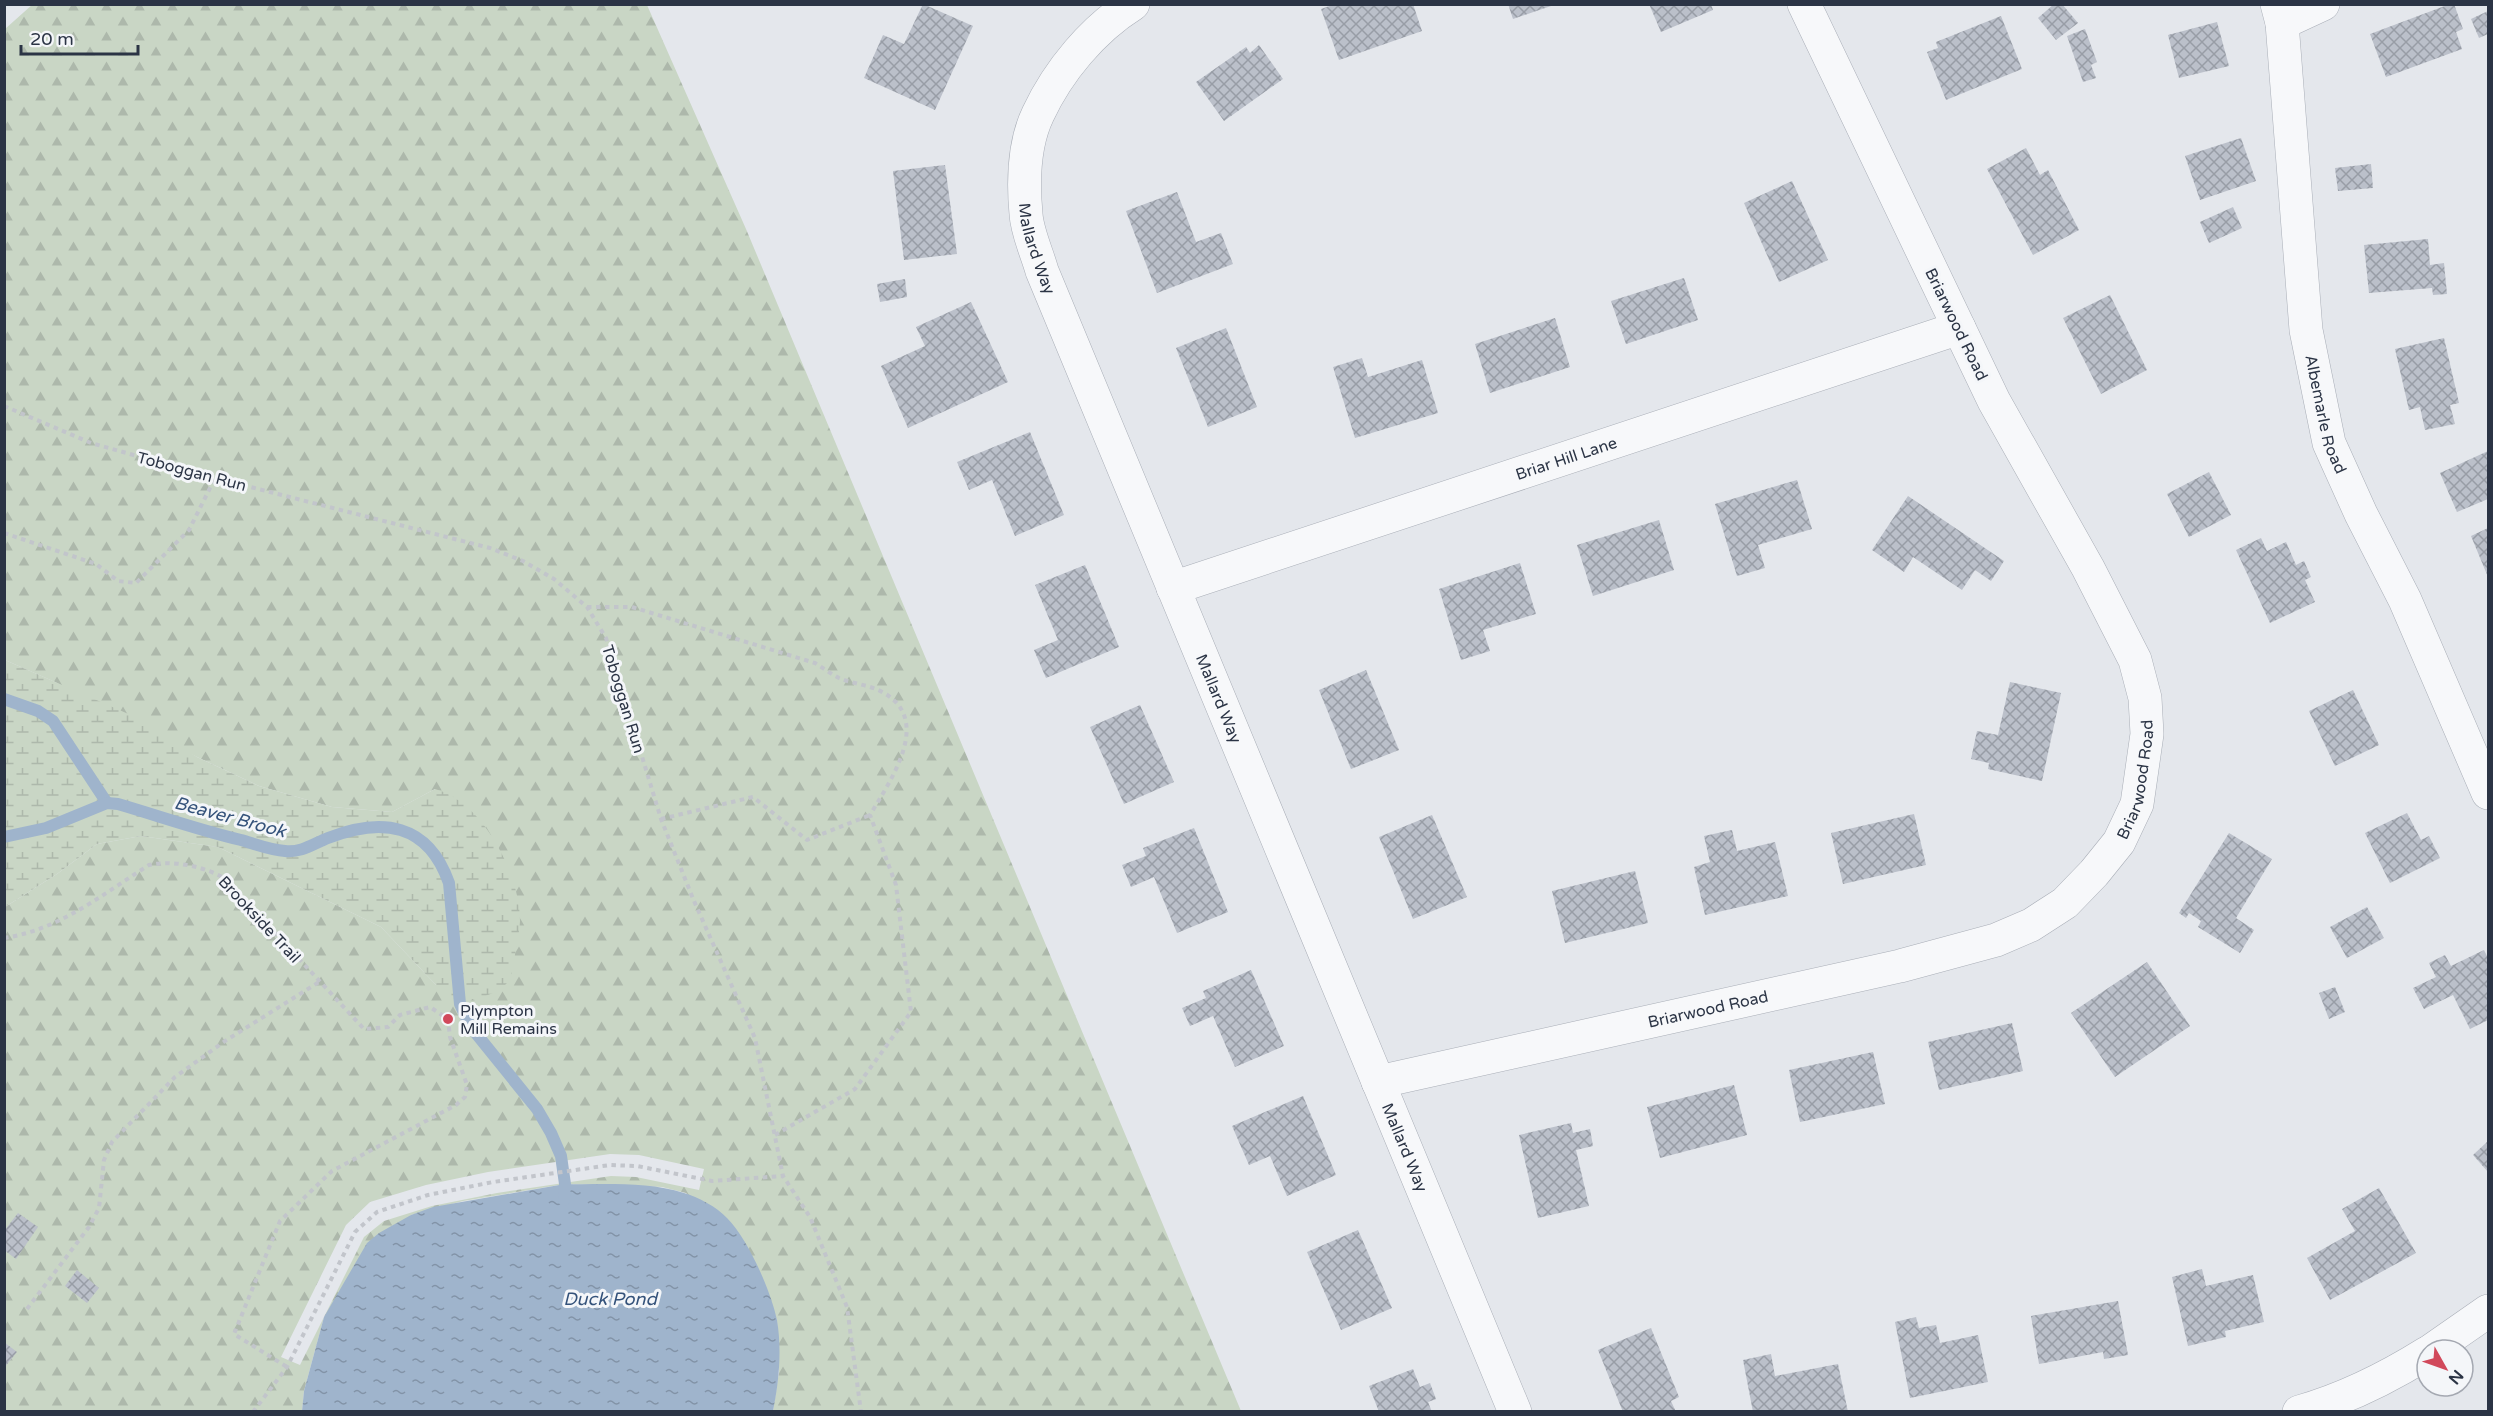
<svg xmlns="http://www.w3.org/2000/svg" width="2493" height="1416" viewBox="0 0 2493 1416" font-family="'Varela Round',sans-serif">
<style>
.forest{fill:url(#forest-firs);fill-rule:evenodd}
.wetland{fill:url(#wetland-marsh)}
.water{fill:url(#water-ripples)}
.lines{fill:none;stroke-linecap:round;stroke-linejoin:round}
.stream{stroke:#9fb4cc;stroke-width:12}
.building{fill:url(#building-cross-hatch)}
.minor-casing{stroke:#a9aeb7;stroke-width:34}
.path{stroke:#c2c5cb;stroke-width:4;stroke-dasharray:4.5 4.5;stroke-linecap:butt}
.minor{stroke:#f7f8fa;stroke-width:33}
.poi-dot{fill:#d1495b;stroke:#f4f6f9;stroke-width:2}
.labels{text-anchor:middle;stroke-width:6;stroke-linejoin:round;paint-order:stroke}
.street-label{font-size:16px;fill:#2b3445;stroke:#f4f6f9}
.poi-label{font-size:16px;fill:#2b3445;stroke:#f4f6f9;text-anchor:start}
.water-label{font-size:18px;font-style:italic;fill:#34527a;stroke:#f4f6f9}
</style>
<defs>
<pattern id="forest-firs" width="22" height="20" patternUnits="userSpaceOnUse" patternTransform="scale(1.5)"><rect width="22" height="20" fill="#c9d6c5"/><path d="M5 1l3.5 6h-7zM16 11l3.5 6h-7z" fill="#adb8ab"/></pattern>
<pattern id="wetland-marsh" width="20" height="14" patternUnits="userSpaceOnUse" patternTransform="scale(1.5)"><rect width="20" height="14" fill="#c9d6c5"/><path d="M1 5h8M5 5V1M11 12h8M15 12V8" fill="none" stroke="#adb8ab"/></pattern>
<pattern id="water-ripples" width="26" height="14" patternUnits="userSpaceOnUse" patternTransform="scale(1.5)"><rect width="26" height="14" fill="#9fb4cc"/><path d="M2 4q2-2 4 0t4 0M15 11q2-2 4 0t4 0" fill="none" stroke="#8293a7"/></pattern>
<pattern id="building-cross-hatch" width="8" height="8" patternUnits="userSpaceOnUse" patternTransform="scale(1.5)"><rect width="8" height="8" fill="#bbc0ca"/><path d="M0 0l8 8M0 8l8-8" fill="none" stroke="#989da6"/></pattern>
</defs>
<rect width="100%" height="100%" fill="#e4e7ec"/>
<path class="forest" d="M33,4L647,5L746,229L1241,1411H773L779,1372L777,1320L757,1266L686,1193L662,1187L638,1186L565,1184L463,1201L411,1215L324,1317L304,1391L302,1411H5V907L57,874L97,844L141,836L218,847L381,927L436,985L435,789L392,812L332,807L259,786L197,757L55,682L5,660V29ZM610,1154L639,1155L704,1169L699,1190L636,1177L611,1176L497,1193L432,1206L384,1221L364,1237L300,1365L281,1357L346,1225L370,1202L426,1185L488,1172Z"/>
<path class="wetland" d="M5,660L133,716L197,757L259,786L332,807L392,812L435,789C482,801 520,873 520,921C520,930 517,939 516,948C514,958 514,976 506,984C496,995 475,999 460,1004L436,985L381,927L218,847L141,836L97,844L57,874L5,907Z"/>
<path class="water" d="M565,1184C604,1185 646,1181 684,1193C698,1197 717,1207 727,1218C748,1239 771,1291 777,1320C782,1350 779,1382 773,1411H302L304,1391L324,1317L367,1243L379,1233L411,1215L433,1207Z"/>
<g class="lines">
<g class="stream">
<path d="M4,699L38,711L53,721L107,803"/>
<path d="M4,837L46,828L107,803L118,804C159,816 199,830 241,840C255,844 270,850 285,851C301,853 313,844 328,838C382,817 428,823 449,883L460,1004L470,1026L537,1109L551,1133L561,1156L565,1184L564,1200"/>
</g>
</g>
<g class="building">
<path d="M923,4L973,26L935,110L864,78L883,35L904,44Z"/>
<path d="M1335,4H1413L1422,31L1339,60L1321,9Z"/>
<path d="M1508,4H1554V5L1513,19Z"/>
<path d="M1649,4H1711L1713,10L1661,32Z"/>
<path d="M2054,4H2062L2078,23L2056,40L2038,18Z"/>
<path d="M2450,4H2454L2463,29L2456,32L2462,49L2386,77L2370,34Z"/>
<path d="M2488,11V34L2479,38L2471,19Z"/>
<path d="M2001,16L2022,69L1946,100L1927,52L1938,48L1936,42Z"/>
<path d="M2217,22L2229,66L2179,78L2168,35Z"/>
<path d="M2085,29L2097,62L2091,65L2096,78L2083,82L2067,36Z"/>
<path d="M1259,45L1283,79L1224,121L1196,82L1246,47L1250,53Z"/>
<path d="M2241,138L2256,181L2200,200L2185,156Z"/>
<path d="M2026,148L2040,175L2048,170L2079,230L2033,255L1987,169Z"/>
<path d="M2371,164L2373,188L2338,191L2335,168Z"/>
<path d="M945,165L957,254L904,260L893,171Z"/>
<path d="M1792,181L1828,260L1779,282L1744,203Z"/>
<path d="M1177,192L1196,242L1221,233L1233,264L1157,293L1126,211Z"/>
<path d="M2233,207L2242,228L2209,243L2200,222Z"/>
<path d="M2428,239L2430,265L2444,263L2447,294L2433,295L2432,288L2369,293L2364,245Z"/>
<path d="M1684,278L1698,320L1626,344L1611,301Z"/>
<path d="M905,279L907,297L880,302L877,284Z"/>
<path d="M2110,295L2147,370L2101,394L2063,318Z"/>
<path d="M971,302L1008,382L908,428L881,366L925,346L916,327Z"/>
<path d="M1555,318L1570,367L1490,393L1475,344Z"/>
<path d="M1226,328L1257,407L1208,427L1176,348Z"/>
<path d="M2444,338L2459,403L2450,405L2455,424L2425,430L2420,407L2409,410L2395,349Z"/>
<path d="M1362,358L1368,377L1422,360L1438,413L1355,438L1333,367Z"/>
<path d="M1030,432L1064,515L1015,536L992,480L969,490L957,462Z"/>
<path d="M2488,451V499L2457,512L2440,473Z"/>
<path d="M2209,472L2231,515L2189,537L2167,494Z"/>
<path d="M1797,480L1812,529L1758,545L1765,568L1737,576L1715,504Z"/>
<path d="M1908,496L2004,561L1991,581L1975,570L1962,590L1913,557L1904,572L1872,550Z"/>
<path d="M1659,520L1674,570L1593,596L1577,545Z"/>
<path d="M2488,528V577L2471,536Z"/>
<path d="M2261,538L2267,551L2286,542L2296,565L2304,561L2311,577L2305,580L2315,602L2270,623L2236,550Z"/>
<path d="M1520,563L1536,614L1483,630L1490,651L1461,660L1439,589Z"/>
<path d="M1085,565L1119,647L1046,678L1034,650L1058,640L1035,585Z"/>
<path d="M1366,670L1399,750L1351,769L1319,690Z"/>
<path d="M2010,682L2061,693L2042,781L1988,769L1989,763L1971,759L1977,731L1998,735Z"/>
<path d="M2353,690L2379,745L2335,766L2309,711Z"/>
<path d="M1140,705L1174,782L1124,804L1090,727Z"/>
<path d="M2407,813L2421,840L2429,836L2440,858L2390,883L2365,833Z"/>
<path d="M1914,814L1926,865L1843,884L1831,833Z"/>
<path d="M1432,815L1467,897L1413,919L1379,837Z"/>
<path d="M1194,828L1228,912L1177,933L1154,877L1131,887L1122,865L1146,856L1143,848Z"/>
<path d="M1732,830L1737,851L1775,842L1788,896L1705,915L1694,867L1710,862L1704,836Z"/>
<path d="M2229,833L2272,859L2236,918L2254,930L2240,953L2198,927L2201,921L2189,913L2186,918L2179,913Z"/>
<path d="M1635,871L1648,923L1565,943L1552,891Z"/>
<path d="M2367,907L2384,938L2347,958L2330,927Z"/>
<path d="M2484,950L2488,958V1020L2470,1029L2453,995L2424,1009L2413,988L2436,977L2429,963L2445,955L2451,966Z"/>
<path d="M2147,962L2190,1026L2115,1077L2071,1013Z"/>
<path d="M1251,970L1284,1046L1235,1067L1213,1016L1190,1026L1182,1008L1206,998L1203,991Z"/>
<path d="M2335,987L2345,1012L2329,1019L2319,993Z"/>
<path d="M2012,1023L2023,1071L1939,1090L1928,1042Z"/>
<path d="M1873,1052L1885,1104L1800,1122L1789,1070Z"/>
<path d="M1734,1085L1747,1135L1660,1158L1647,1107Z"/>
<path d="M1303,1096L1336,1175L1287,1196L1270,1156L1249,1165L1232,1126Z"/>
<path d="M1571,1123L1573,1133L1590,1129L1593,1146L1576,1150L1589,1206L1538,1218L1519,1135Z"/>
<path d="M2488,1141V1172L2473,1155Z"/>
<path d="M2379,1188L2416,1253L2330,1300L2307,1258L2355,1231L2342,1209Z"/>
<path d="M18,1213L38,1227L16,1259L4,1250V1231Z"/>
<path d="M1358,1230L1392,1308L1341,1330L1307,1252Z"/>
<path d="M2202,1269L2206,1286L2253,1275L2264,1322L2225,1331L2226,1337L2188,1346L2172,1277Z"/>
<path d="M77,1270L99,1288L87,1303L65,1286Z"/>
<path d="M2118,1301L2128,1355L2104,1359L2103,1352L2039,1364L2031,1316Z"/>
<path d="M1916,1317L1919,1328L1936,1325L1940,1343L1978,1335L1988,1382L1910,1398L1895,1322Z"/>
<path d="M1651,1328L1679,1397L1671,1401L1676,1412H1623L1598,1350Z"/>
<path d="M4,1342L17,1352L4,1368Z"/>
<path d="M1771,1354L1775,1376L1838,1364L1848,1412H1753L1743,1360Z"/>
<path d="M1413,1369L1420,1387L1430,1383L1436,1399L1428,1402L1432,1412H1379L1369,1386Z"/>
</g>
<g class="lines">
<defs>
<g id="minor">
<path id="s1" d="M1133,4C1093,29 1058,71 1038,114C1024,143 1023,182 1026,214C1027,232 1037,253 1042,271L1515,1412"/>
<path id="s2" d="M2277,4L2282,23L2306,330L2329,443L2361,514L2405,600L2488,793"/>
<path d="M2282,23L2323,4"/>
<path id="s3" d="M1173,588L1959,328"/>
<path id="s4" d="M1378,1082L1900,966L1996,940L2031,925L2065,903L2094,873L2119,842L2137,804L2147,734L2145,698L2135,660L2088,568L1994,401L1804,4"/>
<path d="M2432,1350L2488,1311"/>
<path d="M2299,1412C2345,1399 2387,1378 2427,1353"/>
</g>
</defs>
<use href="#minor" class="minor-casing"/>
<g class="path">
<path d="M4,406L91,443L215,478L490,548L523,561L554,579L587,607L606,638L661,819L694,901L755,1038L783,1176L810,1217L847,1307L861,1412"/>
<path d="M4,533L96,564L118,581L136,583L189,530L215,478"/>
<path d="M587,607H632L815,663C823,668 831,674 839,678C853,684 871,685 884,693C933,721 890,781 870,815L896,885L911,1012L855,1089L775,1135"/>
<path d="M661,819L753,797L807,840L870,815"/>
<path d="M4,938C59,930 103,894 149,865C173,860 203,866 224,878L364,1029L388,1027L400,1015L430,1007L448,1019L450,1037L467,1085L465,1097L456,1105L332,1171L280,1221L234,1334L287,1367"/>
<path d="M27,1309L89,1227L99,1208L104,1160L112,1142L175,1077L225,1041L319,982"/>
<path d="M253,1412L287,1367L355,1232L377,1212L428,1195L493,1182L610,1165L637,1166L712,1181L783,1176"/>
</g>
<use href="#minor" class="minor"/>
</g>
<circle class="poi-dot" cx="448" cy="1019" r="6"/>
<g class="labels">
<g class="street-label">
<text dy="6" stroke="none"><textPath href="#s1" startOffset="285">Mallard Way</textPath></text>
<text transform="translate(1957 324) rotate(64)" y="6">Briarwood Road</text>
<text dy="6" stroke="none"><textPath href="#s2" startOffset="414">Albemarle Road</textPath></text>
<text dy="6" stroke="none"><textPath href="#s3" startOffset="414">Briar Hill Lane</textPath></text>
<text transform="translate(192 471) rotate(15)" y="6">Toboggan Run</text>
<text transform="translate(624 699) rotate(73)" y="6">Toboggan Run</text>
<text dy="6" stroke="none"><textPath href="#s1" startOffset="771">Mallard Way</textPath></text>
<text dy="6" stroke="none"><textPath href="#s4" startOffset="860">Briarwood Road</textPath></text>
<text transform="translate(260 919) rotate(47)" y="6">Brookside Trail</text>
<text dy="6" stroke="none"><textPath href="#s4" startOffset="338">Briarwood Road</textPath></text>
<text dy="6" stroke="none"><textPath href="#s1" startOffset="1257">Mallard Way</textPath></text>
</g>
<g class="poi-label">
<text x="460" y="1016">Plympton<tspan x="460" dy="18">Mill Remains</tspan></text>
</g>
<g class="water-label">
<text transform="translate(230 817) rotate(15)" y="6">Beaver Brook</text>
<text x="610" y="1305">Duck Pond</text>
</g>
</g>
<rect width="2493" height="1416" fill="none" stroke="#2b3445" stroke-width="12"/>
<g transform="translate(2445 1368) rotate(130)"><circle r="28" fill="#f4f6f9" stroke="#a4a8b1" stroke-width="1.5"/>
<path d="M0-4.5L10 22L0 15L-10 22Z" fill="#d1495b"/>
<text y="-9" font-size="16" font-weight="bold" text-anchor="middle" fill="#2b3445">N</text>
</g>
<path d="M21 45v9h117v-9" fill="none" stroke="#2b3445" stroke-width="3"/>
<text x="30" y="45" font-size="18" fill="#2b3445" stroke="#f4f6f9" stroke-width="4.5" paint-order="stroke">20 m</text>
</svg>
